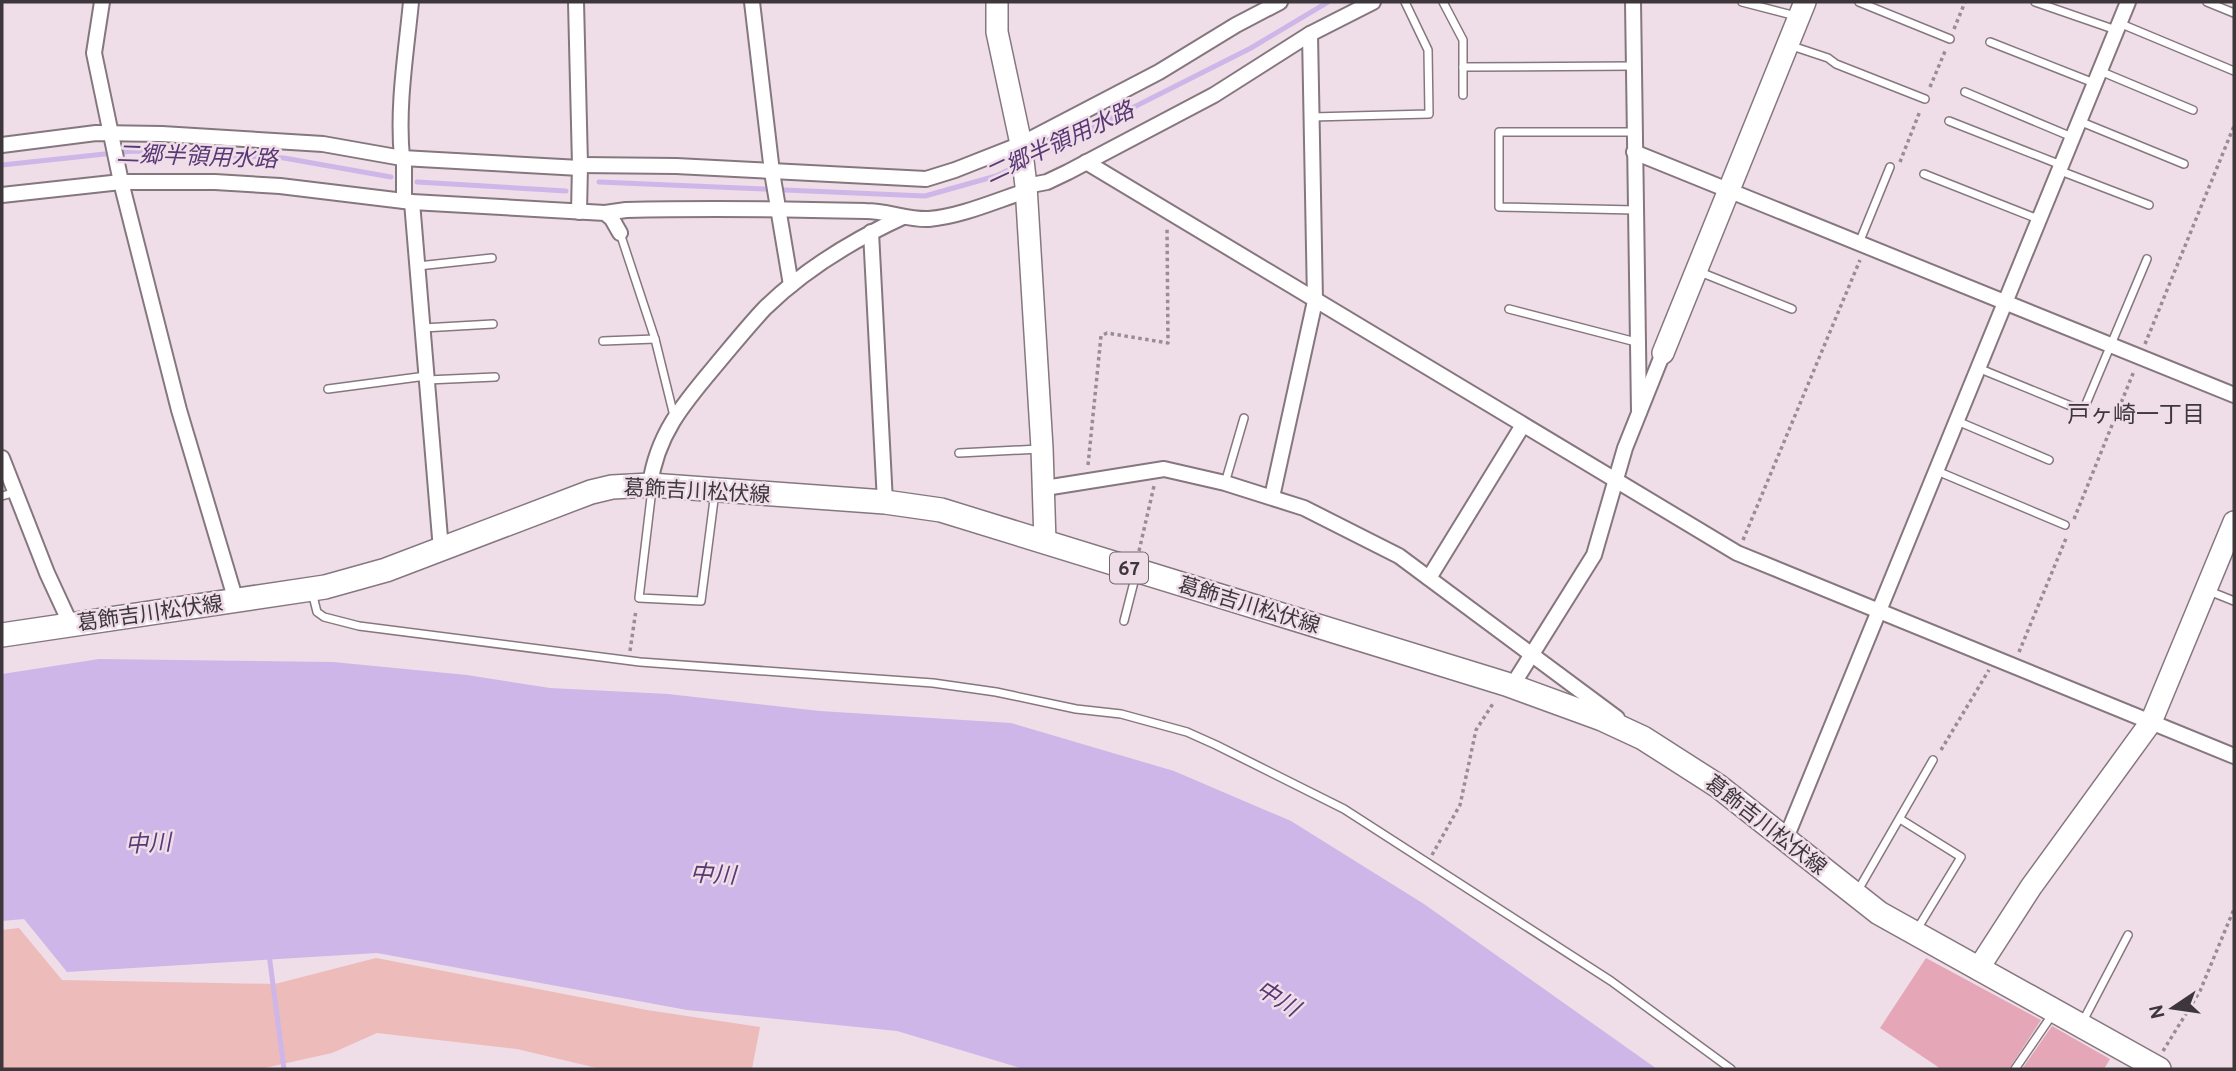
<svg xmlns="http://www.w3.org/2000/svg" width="2236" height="1071" viewBox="0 0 2236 1071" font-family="Overpass,'Noto Sans JP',sans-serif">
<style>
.green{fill:#ecbbba}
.water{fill:#ceb6e8}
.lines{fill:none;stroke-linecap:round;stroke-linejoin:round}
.stream{stroke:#ceb6e8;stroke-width:5}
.building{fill:#e5a7b7}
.lane-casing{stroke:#86777f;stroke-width:10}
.street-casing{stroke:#86777f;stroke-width:18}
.secondary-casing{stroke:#86777f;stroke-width:24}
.primary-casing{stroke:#86777f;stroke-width:26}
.path{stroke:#998d94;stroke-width:3.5;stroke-dasharray:3.5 3.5;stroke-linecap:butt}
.lane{stroke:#fff;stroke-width:7}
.street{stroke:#fff;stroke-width:14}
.secondary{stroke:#fff;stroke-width:21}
.primary{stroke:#fff;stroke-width:23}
.labels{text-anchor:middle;stroke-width:5;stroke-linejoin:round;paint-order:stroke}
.shield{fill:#efdee8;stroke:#72686e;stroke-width:2}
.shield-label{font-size:19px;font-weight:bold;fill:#3d363a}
.street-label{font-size:21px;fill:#3d363a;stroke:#efdee8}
.water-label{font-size:23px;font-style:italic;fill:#593876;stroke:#efdee8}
.neighbourhood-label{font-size:23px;fill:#3d363a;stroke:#efdee8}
</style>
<rect width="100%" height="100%" fill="#efdee8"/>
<path class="green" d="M19,928L62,980L275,984L376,958L647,1010L760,1027L752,1069H601L517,1049L377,1033L332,1053L260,1069H2V930Z"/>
<path class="water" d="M99,659L333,662L467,675L550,688L668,694L820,711L1011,723L1174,771L1291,821L1424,904L1657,1069H1024L897,1031L687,1010L377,953L67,972L24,919L2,921V674Z"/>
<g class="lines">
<g class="stream">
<path d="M1029,160L1251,48L1328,2"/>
<path d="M2,165L133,151L284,158L391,177"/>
<path d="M417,182L566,191"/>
<path d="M599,182L925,196L996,176L1017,166"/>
<path d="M269,954L284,1069"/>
</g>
</g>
<g class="building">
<path d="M1926,958L2041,1020L2009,1069H1941L1880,1028Z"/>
<path d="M2052,1026L2110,1059L2104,1069H2022Z"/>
</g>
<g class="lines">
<defs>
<g id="lane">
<path d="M1443,2L1463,40V67L1634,66"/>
<path d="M1742,2L1796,16"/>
<path d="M1859,2L1950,39"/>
<path d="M2035,2L2116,30"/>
<path d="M2207,2L2234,13"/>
<path d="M2119,23L2234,71"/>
<path d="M1990,42L2094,83"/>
<path d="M1789,45L1828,58L1836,64L1925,99"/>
<path d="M1463,67V95"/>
<path d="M2100,71L2193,110"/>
<path d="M1965,92L2072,137"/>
<path d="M1312,117L1429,114L1428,50L1405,2"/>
<path d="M1949,121L2061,165"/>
<path d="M2079,121L2184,164"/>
<path d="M1634,132H1499V207L1635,210"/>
<path d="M2058,170L2149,205"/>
<path d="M1924,174L2038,219"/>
<path d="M620,233L655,339L674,416"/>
<path d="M1859,243L1890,167"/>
<path d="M418,266L492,258"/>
<path d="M1700,272L1792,309"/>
<path d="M1509,309L1636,342"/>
<path d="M423,328L493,324"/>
<path d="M603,341L655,339"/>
<path d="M1978,368L2083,411L2147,259"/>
<path d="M427,380L495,377"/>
<path d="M328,389L426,376"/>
<path d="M1957,421L2049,460"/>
<path d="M959,453L1039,449"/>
<path d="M1937,471L2065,525"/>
<path d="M1225,483L1244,418"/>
<path d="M652,489L639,598L701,601L715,492"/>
<path d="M2,496L16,492"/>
<path d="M2209,591L2234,601"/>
<path d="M312,592L317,612L324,617L359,626L640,662L933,683L996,692L1076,709L1121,714L1187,732L1216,745L1344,809L1611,981L1731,1069"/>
<path d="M1124,621L1136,574"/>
<path d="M1900,819L1961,857L1916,931"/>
<path d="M1857,892L1933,760"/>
<path d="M2083,1021L2128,935"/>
<path d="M2015,1069L2052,1015"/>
</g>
<g id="street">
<path d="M102,2L94,53L121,182L179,410L236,601"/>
<path d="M576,2L580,165L579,212"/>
<path d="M752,2L772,172L791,285"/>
<path d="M1633,2L1639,412"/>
<path d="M2,145L96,133L162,134L323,144L402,158L580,168"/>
<path d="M1634,152L2234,395"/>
<path d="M402,158C397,106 406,54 411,2"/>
<path d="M404,158V201"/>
<path d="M1086,162L1737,553L2234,756"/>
<path d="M580,165L676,166L926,179L955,170L1021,144L1159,72L1236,25L1280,2"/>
<path d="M1026,186L1047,182L1068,172L1214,95L1310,34L1373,2"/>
<path d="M2,195L121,182H215L280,186L412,202L605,213L612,219L620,233"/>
<path d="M412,202L441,550"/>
<path d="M605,213L626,210C706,208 786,209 866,211C887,211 908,220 929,219C962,216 995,201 1026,191"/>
<path d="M871,232L885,502"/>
<path d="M2,458L47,573L71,625"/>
<path d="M650,485C657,434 684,403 716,365C732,346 748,326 765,308C805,269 853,240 903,217"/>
<path d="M1045,488L1164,469L1225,483L1304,508L1399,556L1617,718"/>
<path d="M1272,497L1315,301L1310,34"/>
<path d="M1429,578L1523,425"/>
<path d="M1512,686L1594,555L1625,448L1663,353"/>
<path d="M1786,838L2128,2"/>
</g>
<g id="secondary">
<path d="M997,2V32L1021,144L1026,186L1042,448L1045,542"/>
<path d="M1663,353L1805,2"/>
<path d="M1978,969L2031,887L2151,722L2234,522"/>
</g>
<path id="primary" d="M2,635L325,587L386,570L591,492L612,487L650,485L885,502L941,510L1506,684L1602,719L1643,738L1718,786L1879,913L2159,1069"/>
</defs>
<use href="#lane" class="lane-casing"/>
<use href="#street" class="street-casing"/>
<use href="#secondary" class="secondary-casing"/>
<use href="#primary" class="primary-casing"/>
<g class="path">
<path d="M1954,29L1965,2"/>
<path d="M1930,87L1946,49"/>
<path d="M1900,162L1920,111"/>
<path d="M2145,344L2234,126"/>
<path d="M1088,465L1101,336L1107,333L1168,343L1167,227"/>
<path d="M2074,519L2134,371"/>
<path d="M1743,540L1860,260"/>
<path d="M1139,551L1154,486"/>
<path d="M630,651L636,610"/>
<path d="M2019,652L2067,536"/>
<path d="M1941,750L1989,670"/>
<path d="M1432,855L1460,805L1476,730L1494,702"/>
<path d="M2163,1051L2200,991L2234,909"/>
</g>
<use href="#lane" class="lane"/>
<use href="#street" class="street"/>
<use href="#secondary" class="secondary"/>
<use href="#primary" class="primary"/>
</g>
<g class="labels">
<rect class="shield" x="1110" y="552.5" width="38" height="31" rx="5"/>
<g class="shield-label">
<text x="1129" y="575">67</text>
</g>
<g class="street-label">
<text transform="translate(697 491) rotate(3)" y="7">葛飾吉川松伏線</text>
<text transform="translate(1249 605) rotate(17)" y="7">葛飾吉川松伏線</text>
<text transform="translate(150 613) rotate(-8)" y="7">葛飾吉川松伏線</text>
<text transform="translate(1766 825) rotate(38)" y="7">葛飾吉川松伏線</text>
</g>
<g class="water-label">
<text transform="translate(1059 142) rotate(-25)" y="8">二郷半領用水路</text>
<text transform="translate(197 156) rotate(2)" y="8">二郷半領用水路</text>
<text transform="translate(148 843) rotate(-3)" y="8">中川</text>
<text transform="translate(713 874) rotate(3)" y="8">中川</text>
<text transform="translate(1278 998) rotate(32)" y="8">中川</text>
</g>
<g class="neighbourhood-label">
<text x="2136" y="422">戸ヶ崎一丁目</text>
</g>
</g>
<rect width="2236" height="1071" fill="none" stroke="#3d363a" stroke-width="7"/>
<g transform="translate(2173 1008) rotate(257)" stroke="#efdee8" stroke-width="5" paint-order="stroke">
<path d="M0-5L12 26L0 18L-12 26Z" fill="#3d363a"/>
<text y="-10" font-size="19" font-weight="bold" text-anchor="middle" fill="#3d363a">N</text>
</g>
</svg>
